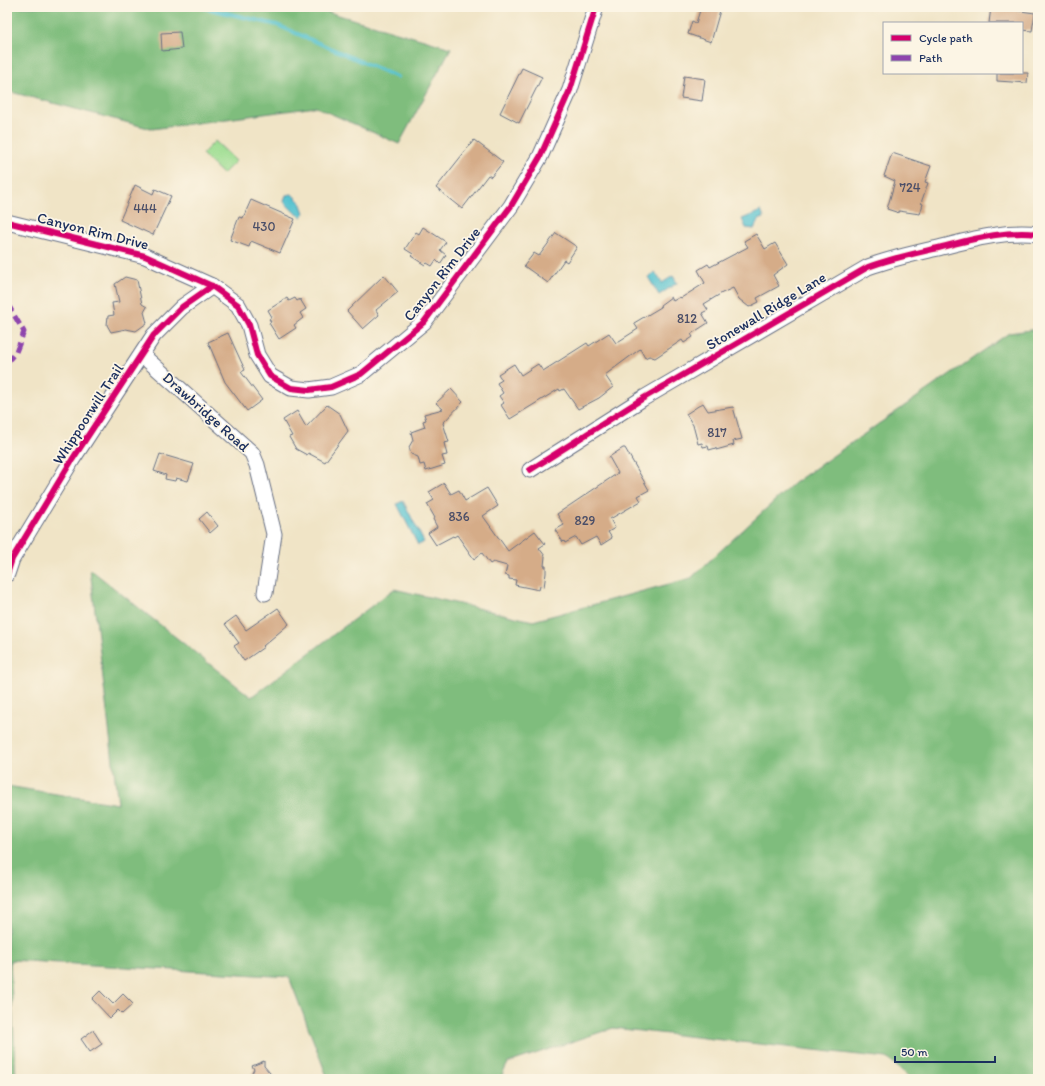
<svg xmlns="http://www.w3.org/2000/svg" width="1045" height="1086" viewBox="0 0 1045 1086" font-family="Itim,sans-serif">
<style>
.green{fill:#9fde93;stroke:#5d8678}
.forest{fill:#7fbd7d;stroke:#4d766e}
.water{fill:#57c3d0;stroke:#397997}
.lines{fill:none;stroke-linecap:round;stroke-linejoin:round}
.stream{stroke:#57c3d0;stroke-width:4}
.building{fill:#d5ac88}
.street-casing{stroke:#666e82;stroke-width:17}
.street{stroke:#fff;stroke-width:15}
.quiet{stroke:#8e44ad;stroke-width:5;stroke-dasharray:10 5;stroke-linecap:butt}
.cycleway-casing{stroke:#fcf5e5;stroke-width:8}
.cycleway{stroke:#d6006c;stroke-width:6}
.labels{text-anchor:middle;stroke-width:3.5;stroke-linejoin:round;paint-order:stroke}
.number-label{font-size:13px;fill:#4a4e68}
.street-label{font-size:15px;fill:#1b2f5e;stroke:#fcf5e5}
</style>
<rect width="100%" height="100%" fill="#fcf5e5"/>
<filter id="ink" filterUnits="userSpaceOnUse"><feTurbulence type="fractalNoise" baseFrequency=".025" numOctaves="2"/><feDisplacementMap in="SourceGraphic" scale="8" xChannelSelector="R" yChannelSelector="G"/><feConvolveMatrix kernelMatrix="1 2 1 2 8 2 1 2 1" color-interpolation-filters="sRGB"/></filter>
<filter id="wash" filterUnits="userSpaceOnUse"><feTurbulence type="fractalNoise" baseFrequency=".012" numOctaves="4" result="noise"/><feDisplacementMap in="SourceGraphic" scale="16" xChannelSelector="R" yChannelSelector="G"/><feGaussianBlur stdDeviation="0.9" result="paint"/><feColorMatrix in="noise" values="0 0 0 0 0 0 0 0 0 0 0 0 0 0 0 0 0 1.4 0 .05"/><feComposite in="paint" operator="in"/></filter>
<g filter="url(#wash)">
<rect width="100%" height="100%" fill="#f0e4c6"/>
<path class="green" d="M215,141L236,161L223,174L202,154Z"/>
<g class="forest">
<path d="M7,7H311L451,48L399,144L316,107L152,129L7,91Z"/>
<path d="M1038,329V1079H912L887,1058L613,1028L508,1063L500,1079H328L289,977L10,960L16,1079H7V786L118,804L90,569L251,697L394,589L533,621L691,578L794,483L1009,333Z"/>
</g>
<g class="water">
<path d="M292,194L300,202L304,213L302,217L294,212L284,202L286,195Z"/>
<path d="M761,211L764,218L758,220L754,229L746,228L742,219Z"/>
<path d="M655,272L662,283L673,276L677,283L659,295L648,277Z"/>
<path d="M403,501L424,542L418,545L397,504Z"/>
</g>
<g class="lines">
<path class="stream" d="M201,7L277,25L397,77"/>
</g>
<g id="blocks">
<g class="building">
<path d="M701,7H721L711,42L688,34L692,21L696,23Z"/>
<path d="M991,7L1035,13L1032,31L1022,30V23H989Z"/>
<path d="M180,32L182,49L162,51L161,33Z"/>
<path d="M522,68L542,77L519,123L500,113Z"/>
<path d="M997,73H1028L1027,83L997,81Z"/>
<path d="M684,76L705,79L702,101L681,98Z"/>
<path d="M474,140L503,162L491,177L488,175L462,209L436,188Z"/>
<path d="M892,153L931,166L925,182L928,183L921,203L923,204L920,214L899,211V213L887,209L895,181L884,176Z"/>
<path d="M135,185L153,194L155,189L171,196L153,235L120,220Z"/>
<path d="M251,200L295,219L280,253L251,241L249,247L230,240L239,217L243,218Z"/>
<path d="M423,227L446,242L440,250L446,255L440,264L436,260L432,266L427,263L425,265L411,256L413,254L405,249L416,232L419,234Z"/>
<path d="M556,233L577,247L567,262L564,260L548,283L524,266L534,253L539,256Z"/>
<path d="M756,234L765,249L775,243L788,264L773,275L779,286L757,298L759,302L749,307L739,299L733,288L722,293L704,304L708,310L702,313L708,323L691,334L693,337L684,343L682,340L655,358L649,356L645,358L640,349L605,375L613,387L599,398L578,409L564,389L560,391L559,389L510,419L501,405L504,403L499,396L503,393L497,383L502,380L498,374L514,364L521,375L538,364L543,371L587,343L589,346L609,333L616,343L638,329L634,323L661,307L660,305L671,297L673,301L680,297L681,298L705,283L698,270L708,264L710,267L748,247L744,241Z"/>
<path d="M384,275L398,292L376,310L379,315L363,329L347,311Z"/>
<path d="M125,277L137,280L142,304L147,307L144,312L147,323L136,331L126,329L111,332L107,325L108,316L114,315L112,303L119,302L115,284Z"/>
<path d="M287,298L289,301L295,298L297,301L300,299L306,309L300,313L303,318L294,325L296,328L279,339L269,323L271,322L269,319L272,317L268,310Z"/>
<path d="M228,333L245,370L241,372L262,400L247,411L225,382L208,342Z"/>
<path d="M451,389L463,402L443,423L449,442L444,443L447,455L442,456L445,465L426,471L424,464L420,465L418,457L411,454L409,447L413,440L411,432L425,427L423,421L426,420L424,414L443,409L436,403Z"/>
<path d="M703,403L708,411L733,407L742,439L733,441L734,445L716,450V448L709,450L708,446L703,447L702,443L698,444L693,425L686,414Z"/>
<path d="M327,405L340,414L348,431L325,462L308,453L307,455L296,449L289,437L292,436L283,420L297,411L306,427Z"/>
<path d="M623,448H625L649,490L638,496L641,501L610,519L615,528L608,532L612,538L601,545L596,537L581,545L576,537L565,543L564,541L563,542L555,530L564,525L557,514L618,473L609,457Z"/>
<path d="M160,454L194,464L188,481L176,478L175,481L165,479L166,475L154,471Z"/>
<path d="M444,483L451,494L459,490L465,501L487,488L498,506L483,516L508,551L535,531L545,544L539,548L545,556L544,566H546V573L544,587L540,586L539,590L515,585L516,580L509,579V576L505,575L507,566L493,562L490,564L482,553L474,559L457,535L454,537L453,536L436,545L428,533L437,527L433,519L435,518L427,504L434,500L429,492Z"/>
<path d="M207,512L218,526L210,533L199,519Z"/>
<path d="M278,608L289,624L263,646L264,647L244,661L234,646L239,643L225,624L236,616L246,630Z"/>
<path d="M100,991L113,1004L123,994L133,1004L122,1014L118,1010L110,1018L92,999Z"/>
<path d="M93,1030L102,1044L90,1052L81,1039Z"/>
<path d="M264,1061V1066L275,1079H249L254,1069L252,1066Z"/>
</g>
</g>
</g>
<g filter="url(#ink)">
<use href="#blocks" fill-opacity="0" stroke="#666e82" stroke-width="1"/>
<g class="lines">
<defs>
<g id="street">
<path d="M7,222L145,256L212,286L238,305L249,325L257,355L270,376L291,388L309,390L331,387L361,374L424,322L511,206L540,157L570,90L596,7"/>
<path d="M142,355L252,453L257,465L274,534L265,593"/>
<path d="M530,470L642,399L868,267C892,258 917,253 942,247C974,239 1005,230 1038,234"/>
<path d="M7,574L12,559L72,460L154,335L182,307L212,286"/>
</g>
</defs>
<use href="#street" class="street-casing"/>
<use href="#street" class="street"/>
<path class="quiet" d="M7,303L24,332L16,352L7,362"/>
<defs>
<g id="cycleway">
<path d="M7,222L145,256L212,286L238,305L249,325L257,355L270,376L291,388L309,390L331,387L361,374L424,322L511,206L540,157L570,90L596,7"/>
<path d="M530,470L642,399L868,267C892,258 917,253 942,247C974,239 1005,230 1038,234"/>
<path d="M7,574L12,559L72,460L154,335L182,307L212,286"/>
</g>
</defs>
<use href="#cycleway" class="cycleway-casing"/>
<use href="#cycleway" class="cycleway"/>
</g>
</g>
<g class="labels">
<g class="number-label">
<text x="910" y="192">724</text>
<text x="145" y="213">444</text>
<text x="264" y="231">430</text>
<text x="687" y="323">812</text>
<text x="717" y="437">817</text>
<text x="459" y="521">836</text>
<text x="585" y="525">829</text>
</g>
<g class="street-label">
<text transform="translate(93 231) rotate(14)" y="5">Canyon Rim Drive</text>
<text transform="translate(442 274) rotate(-52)" y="5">Canyon Rim Drive</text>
<text transform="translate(766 311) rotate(-31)" y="5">Stonewall Ridge Lane</text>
<text transform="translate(206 412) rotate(42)" y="5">Drawbridge Road</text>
<text transform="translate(88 414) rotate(-57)" y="5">Whippoorwill Trail</text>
</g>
</g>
<rect width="1045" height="1086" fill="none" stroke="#fcf5e5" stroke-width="24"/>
<rect x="883" y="22" width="140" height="52" fill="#fcf5e5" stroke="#a2a6af"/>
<rect x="891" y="35" width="20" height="6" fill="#d6006c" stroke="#a2a6af"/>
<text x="919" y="42" font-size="12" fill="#1b2f5e">Cycle path</text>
<rect x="891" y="55" width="20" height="6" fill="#8e44ad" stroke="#a2a6af"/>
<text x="919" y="62" font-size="12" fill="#1b2f5e">Path</text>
<path d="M895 1056v6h100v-6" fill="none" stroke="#1b2f5e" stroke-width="2"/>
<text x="901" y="1056" font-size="12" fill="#1b2f5e" stroke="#fcf5e5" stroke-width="3" paint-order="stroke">50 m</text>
</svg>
